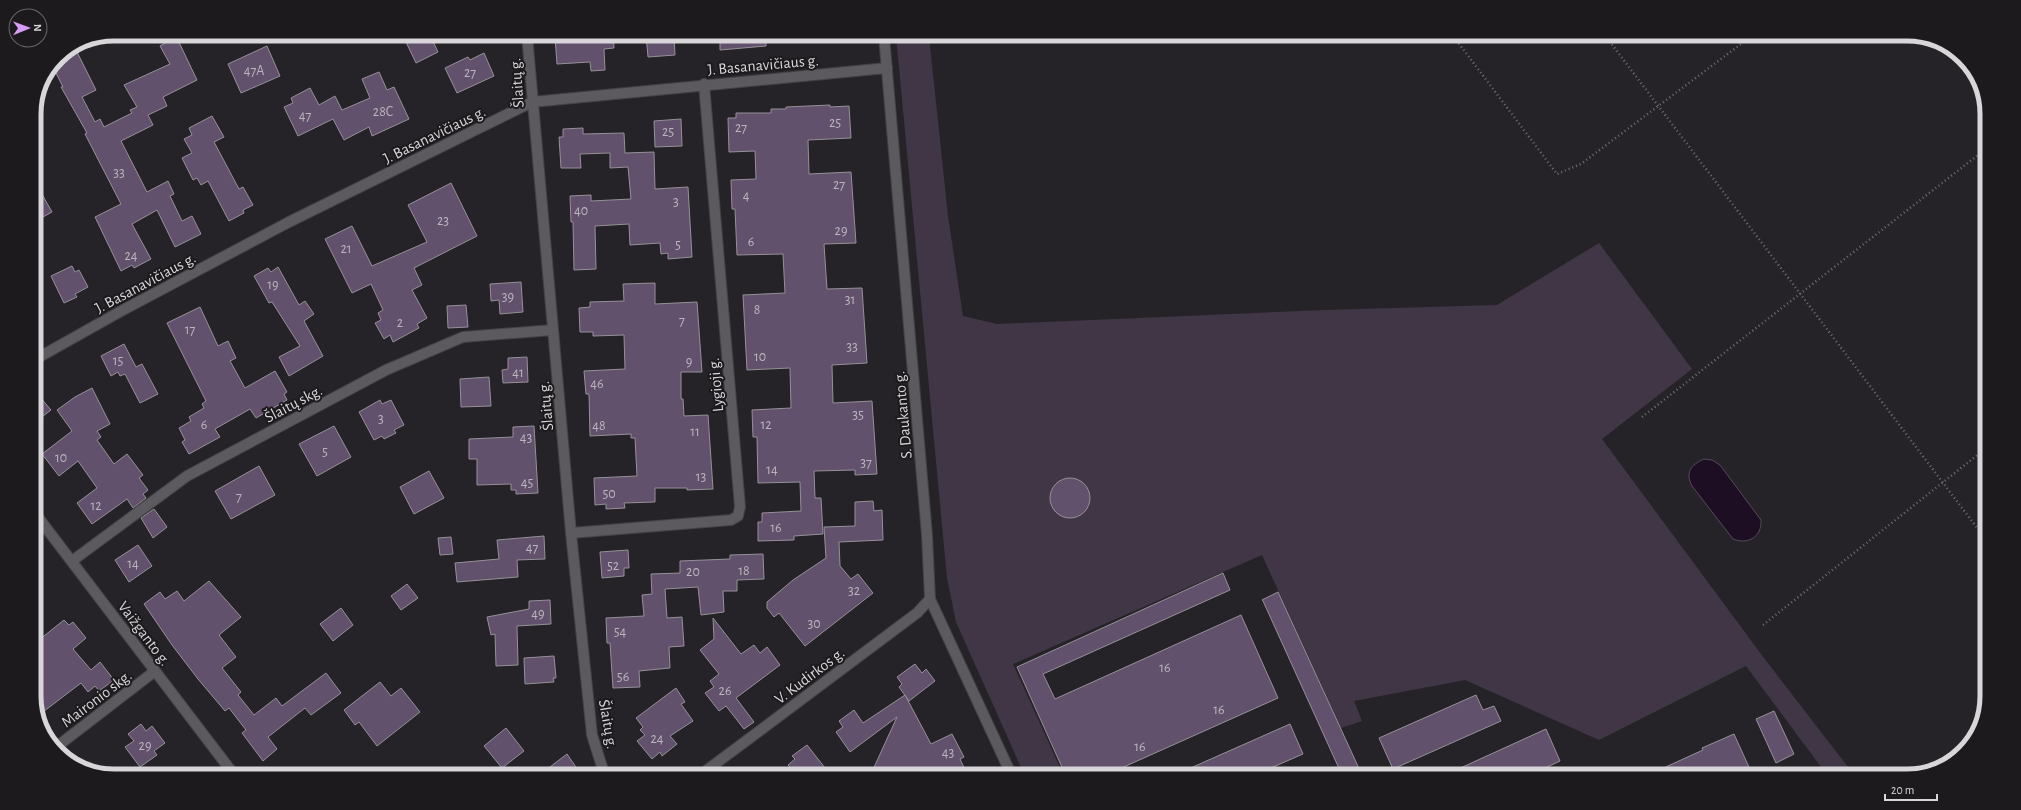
<svg xmlns="http://www.w3.org/2000/svg" width="2021" height="810" viewBox="0 0 2021 810" font-family="'Alegreya Sans',sans-serif">
<style>
.green{fill:#403646}
.water{fill:#1d0e24;stroke:#554a5a}
.building{fill:#62516c;stroke:#959197}
.lines{fill:none;stroke-linecap:round;stroke-linejoin:round}
.minor-casing{stroke:#434145;stroke-width:12}
.tertiary-casing{stroke:#434145;stroke-width:12}
.path{stroke:#716f73;stroke-width:2.5;stroke-dasharray:1 3;stroke-linecap:butt}
.minor{stroke:#5c595f;stroke-width:10}
.tertiary{stroke:#5c595f;stroke-width:10}
.labels{text-anchor:middle;stroke-width:4;stroke-linejoin:round;paint-order:stroke}
.number-label{font-size:14px;fill:#bab5be}
.street-label{font-size:16px;fill:#d8d6d9;stroke:#1d1a1e}
.rim{fill:none;stroke:#d8d6d9;stroke-width:5}
</style>
<rect width="100%" height="100%" fill="#262328"/>
<path class="green" d="M896,36H929L948,216L963,316L997,324L1325,310L1497,305L1599,243L1692,369L1602,439L1764,658L1855,776H1805L1821,767L1746,666L1599,740L1465,680L1354,701L1362,721L1341,728L1262,555L1013,664L1063,774H1024L956,622L947,578Z"/>
<path class="water" d="M1704,459L1712,460L1720,465L1761,520C1762,537 1748,545 1733,539L1692,486C1685,472 1691,465 1704,459Z"/>
<g class="building">
<path d="M415,35H430L438,52L416,63L405,40Z"/>
<path d="M589,35H613L614,48L604,49L605,70L591,71L590,62L557,64L555,37Z"/>
<path d="M646,35H674L675,55L648,57Z"/>
<path d="M720,35L766,36V46L720,50Z"/>
<path d="M176,36L197,80L163,97L167,106L148,115L153,125L121,141L147,192L168,181L174,194L170,196L182,221L192,216L201,234L175,247L157,210L132,224L151,259L134,268L132,265L121,271L95,217L121,204L85,134L87,133L61,87H63L52,65L58,57L74,46L96,90L82,97L95,122L100,119L104,127L132,113L130,110L137,107L124,85L170,64L160,46Z"/>
<path d="M267,46L280,76L241,93L228,64Z"/>
<path d="M484,53L494,76L457,93L445,68L468,57L470,60Z"/>
<path d="M379,72L387,90L394,87L409,119L372,136L369,127L344,140L333,119L298,136L284,107L293,103L291,98L310,88L319,105L335,96L342,110L370,98L362,79Z"/>
<path d="M830,105V107L849,106L851,138L808,140L809,174L851,172L856,243L824,244L827,289L862,288L867,363L832,365L833,403L872,401L877,474L855,475V470L814,471L815,498H821L823,534L794,536V540L758,541V522H762V513L801,511L800,482L758,483L757,437H753L752,410L791,408L790,368L747,370L743,295L785,293L783,254L737,255L735,209H732L731,180L756,179L755,151L729,152L728,118H736V113H771V109H786V107Z"/>
<path d="M212,116L224,137L214,142L239,189L243,187L253,205L243,210L244,213L229,221L208,181L201,185L197,178L193,180L182,158L192,153L184,139L192,135L189,128Z"/>
<path d="M681,119L682,146L655,147L654,121Z"/>
<path d="M583,128V134L624,133L625,153L654,152L655,189L688,187L692,257L668,259V253L661,254L660,243L630,245L629,224L595,226L596,269L574,270L573,222H571L570,196L591,195V201L631,199L628,167L610,168V153L580,154L581,168H561L559,137H563V129Z"/>
<path d="M34,180L52,212L34,222Z"/>
<path d="M451,183L477,236L414,268L422,285L412,290L427,318L417,324L419,328L393,342L390,335L384,339L375,323L381,320L378,313L383,310L371,284L352,293L325,239L352,226L372,266L427,242L408,205Z"/>
<path d="M72,266L75,272L79,270L88,287L75,294L77,297L64,303L51,276Z"/>
<path d="M278,267L299,305L305,301L314,314L304,321L323,356L289,376L279,357L300,346L272,302L269,303L254,276L268,268L271,272Z"/>
<path d="M521,282L523,312L500,314L499,300L491,301L490,284Z"/>
<path d="M655,283V304L697,302L702,372H681V399H683L684,416L708,415L713,489L687,490V488H655V502L624,503L625,508L606,509V504L595,505L594,478L637,476L635,438H631V434L590,436L589,394H586L584,371L625,369L624,335L593,336V332H580L579,308L590,307V302L624,301L623,284Z"/>
<path d="M466,305L468,327L448,328L447,306Z"/>
<path d="M200,307L218,346L228,341L236,358L230,361L245,388L275,371L287,392L284,394L287,400L256,418L250,409L215,429L220,437L189,454L182,442L185,440L179,428L191,421L189,417L204,408L202,404L206,401L167,323Z"/>
<path d="M124,344L136,367L142,364L158,394L140,403L125,374L120,376L118,372L111,376L101,356Z"/>
<path d="M527,357L528,382L503,383L502,370L508,369V358Z"/>
<path d="M489,377L491,406L461,407L460,379Z"/>
<path d="M92,388L110,424L97,431L101,437L97,440L114,464L127,454L143,475L139,478L148,490L143,494L146,498L133,508L127,499L92,524L77,503L97,488L78,461L59,476L42,454L72,431L57,410L75,397Z"/>
<path d="M34,390L51,410L34,423Z"/>
<path d="M380,400L382,404L391,400L404,425L394,430L396,433L384,439L382,436L374,440L359,412Z"/>
<path d="M334,426L351,457L317,476L299,444Z"/>
<path d="M534,426L538,493L516,494V490H511V484L477,485V459H469V439L513,437V427Z"/>
<path d="M259,466L275,495L231,519L215,491Z"/>
<path d="M429,471L444,498L414,514L400,487Z"/>
<circle cx="1070" cy="498" r="20"/>
<path d="M873,501L874,511L882,510L883,540L839,542L840,566L851,579L858,574L873,593L805,646L779,613L774,617L767,608V602L793,580L826,558L824,527L855,526V502Z"/>
<path d="M154,509L167,527L153,538L141,518Z"/>
<path d="M544,536L545,559L517,560L518,577L457,582L455,563L499,559L497,540Z"/>
<path d="M451,537L453,554L440,555L438,538Z"/>
<path d="M138,545L152,566L129,582L115,560Z"/>
<path d="M628,550L629,568H624V576L602,578L600,552Z"/>
<path d="M763,554L764,579L737,580V591H723L724,612L701,615L698,587L665,589L667,618L682,617L684,646L669,647L670,668L639,671L640,687L613,688L610,643H607L606,618L644,616L642,595L652,594L651,574L680,573V561L730,559V555Z"/>
<path d="M1223,573L1230,590L1043,674L1055,699L1241,615L1278,698L1108,774H1065L1017,667Z"/>
<path d="M209,581L241,617L219,635L236,657L222,668L241,692L238,695L254,715L276,698L282,706L326,673L341,693L311,715L305,708L268,737L277,749L263,761L242,733L246,730L229,708L225,711L198,679L172,645L144,604L160,592L165,599L177,591L184,601Z"/>
<path d="M407,584L418,598L401,610L391,596Z"/>
<path d="M1278,592L1362,775H1342L1263,601L1262,600Z"/>
<path d="M550,600L551,624L517,626L518,665L496,666L495,634L491,635L487,617L529,609V601Z"/>
<path d="M341,608L353,625L333,641L320,624Z"/>
<path d="M713,618L741,654L754,645L760,653L767,647L780,665L736,698L754,722L744,729L726,706L719,711L705,693L714,687L710,681L719,674L700,650L714,639Z"/>
<path d="M64,620L69,625L73,622L86,638L73,649L91,670L100,662L114,680L99,691L95,686L88,692L81,683L39,715L34,702V644Z"/>
<path d="M554,656L556,678H553L554,682L525,684L524,658Z"/>
<path d="M915,664L922,673L926,669L935,681L909,701L899,687L902,684L897,677Z"/>
<path d="M380,682L391,696L401,688L420,712L377,746L359,722L355,725L344,710Z"/>
<path d="M676,688L685,702L681,704L693,721L670,736L677,744L662,756L660,752L652,759L637,741L645,735L640,730L643,727L636,718Z"/>
<path d="M905,695L931,744L952,734L964,757L960,759L967,774H871L897,717L850,752L836,732L843,727L839,721L854,710L863,723Z"/>
<path d="M1476,695L1483,710L1494,706L1501,721L1393,769L1379,738Z"/>
<path d="M1774,711L1794,754L1776,763L1756,719Z"/>
<path d="M141,724L146,731L152,726L165,743L154,751L157,755L140,767L125,747L134,741L128,734Z"/>
<path d="M1290,724L1303,754L1257,774H1177Z"/>
<path d="M506,728L524,751L502,768L484,746Z"/>
<path d="M1546,729L1560,761L1530,775H1445Z"/>
<path d="M1734,734L1753,776L1648,775L1703,750L1702,748Z"/>
<path d="M807,745L829,773H795L788,765L795,759L792,756Z"/>
<path d="M567,754L580,773H542Z"/>
</g>
<g class="lines">
<defs>
<g id="minor">
<path d="M527,35L571,533L592,735L604,773"/>
<path d="M34,360L123,310L289,222L532,102L887,68"/>
<path d="M34,512L232,772"/>
<path d="M571,533L731,520L738,516L740,507L704,84"/>
<path d="M72,561L187,476L386,370L463,337L553,330"/>
<path d="M930,599L1011,774"/>
<path d="M55,748L155,671"/>
</g>
<path id="tertiary" d="M703,773L917,613L930,599L927,535L884,36"/>
</defs>
<use href="#minor" class="minor-casing"/>
<use href="#tertiary" class="tertiary-casing"/>
<g class="path">
<path d="M1454,37L1557,174L1581,164L1749,38"/>
<path d="M1607,38L1984,537"/>
<path d="M1642,417L1987,148"/>
<path d="M1763,625L1985,449"/>
</g>
<use href="#minor" class="minor"/>
<use href="#tertiary" class="tertiary"/>
</g>
<g class="labels">
<g class="number-label">
<text x="254" y="75">47A</text>
<text x="470" y="77">27</text>
<text x="383" y="116">28C</text>
<text x="305" y="120">47</text>
<text x="835" y="127">25</text>
<text x="741" y="132">27</text>
<text x="668" y="136">25</text>
<text x="119" y="177">33</text>
<text x="839" y="189">27</text>
<text x="746" y="200">4</text>
<text x="676" y="206">3</text>
<text x="581" y="215">40</text>
<text x="443" y="225">23</text>
<text x="841" y="235">29</text>
<text x="751" y="246">6</text>
<text x="678" y="249">5</text>
<text x="346" y="253">21</text>
<text x="131" y="260">24</text>
<text x="273" y="289">19</text>
<text x="508" y="301">39</text>
<text x="850" y="304">31</text>
<text x="757" y="314">8</text>
<text x="682" y="325">7</text>
<text x="400" y="327">2</text>
<text x="190" y="334">17</text>
<text x="852" y="351">33</text>
<text x="760" y="361">10</text>
<text x="118" y="365">15</text>
<text x="689" y="366">9</text>
<text x="518" y="377">41</text>
<text x="597" y="388">46</text>
<text x="858" y="419">35</text>
<text x="381" y="423">3</text>
<text x="204" y="429">6</text>
<text x="766" y="429">12</text>
<text x="599" y="430">48</text>
<text x="695" y="436">11</text>
<text x="526" y="442">43</text>
<text x="325" y="456">5</text>
<text x="61" y="462">10</text>
<text x="866" y="467">37</text>
<text x="772" y="474">14</text>
<text x="701" y="481">13</text>
<text x="527" y="487">45</text>
<text x="609" y="498">50</text>
<text x="239" y="501">7</text>
<text x="96" y="510">12</text>
<text x="776" y="532">16</text>
<text x="532" y="552">47</text>
<text x="133" y="568">14</text>
<text x="613" y="570">52</text>
<text x="744" y="575">18</text>
<text x="693" y="576">20</text>
<text x="854" y="595">32</text>
<text x="538" y="618">49</text>
<text x="814" y="628">30</text>
<text x="620" y="636">54</text>
<text x="1165" y="672">16</text>
<text x="623" y="681">56</text>
<text x="725" y="695">26</text>
<text x="1219" y="714">16</text>
<text x="657" y="743">24</text>
<text x="145" y="750">29</text>
<text x="1140" y="751">16</text>
<text x="948" y="757">43</text>
</g>
<g class="street-label">
<text transform="translate(763 64) rotate(-5)" y="6">J. Basanavičiaus g.</text>
<text transform="translate(516 83) rotate(-94)" y="6">Šlaitų g.</text>
<text transform="translate(434 134) rotate(-26)" y="6">J. Basanavičiaus g.</text>
<text transform="translate(145 282) rotate(-28)" y="6">J. Basanavičiaus g.</text>
<text transform="translate(715 385) rotate(-95)" y="6">Lygioji g.</text>
<text transform="translate(293 403) rotate(-28)" y="6">Šlaitų skg.</text>
<text transform="translate(545 406) rotate(-95)" y="6">Šlaitų g.</text>
<text transform="translate(902 415) rotate(-95)" y="6">S. Daukanto g.</text>
<text transform="translate(145 633) rotate(53)" y="6">Vaižganto g.</text>
<text transform="translate(809 675) rotate(-37)" y="6">V. Kudirkos g.</text>
<text transform="translate(96 698) rotate(-37)" y="6">Maironio skg.</text>
<text transform="translate(609 724) rotate(80)" y="6">Šlaitų g.</text>
</g>
</g>
<path d="M0 0H2021V810H0ZM114 41H1907A73 73 0 0 1 1980 114V696A73 73 0 0 1 1907 769H114A73 73 0 0 1 41 696V114A73 73 0 0 1 114 41Z" fill="#1d1a1e" fill-rule="evenodd"/>
<path class="rim" d="M114 41H1907A73 73 0 0 1 1980 114V696A73 73 0 0 1 1907 769H114A73 73 0 0 1 41 696V114A73 73 0 0 1 114 41Z"/>
<g transform="translate(28 28) rotate(89)"><circle r="19" fill="#1d1a1e" stroke="#686569"/>
<path d="M0-3L7 15L0 10L-7 15Z" fill="#d79bf9"/>
<text y="-6" font-size="11" font-weight="bold" text-anchor="middle" fill="#d8d6d9">N</text>
</g>
<path d="M1885 794v6h52v-6" fill="none" stroke="#d8d6d9" stroke-width="2"/>
<text x="1891" y="794" font-size="12" fill="#d8d6d9" stroke="#1d1a1e" stroke-width="3" paint-order="stroke">20 m</text>
</svg>
